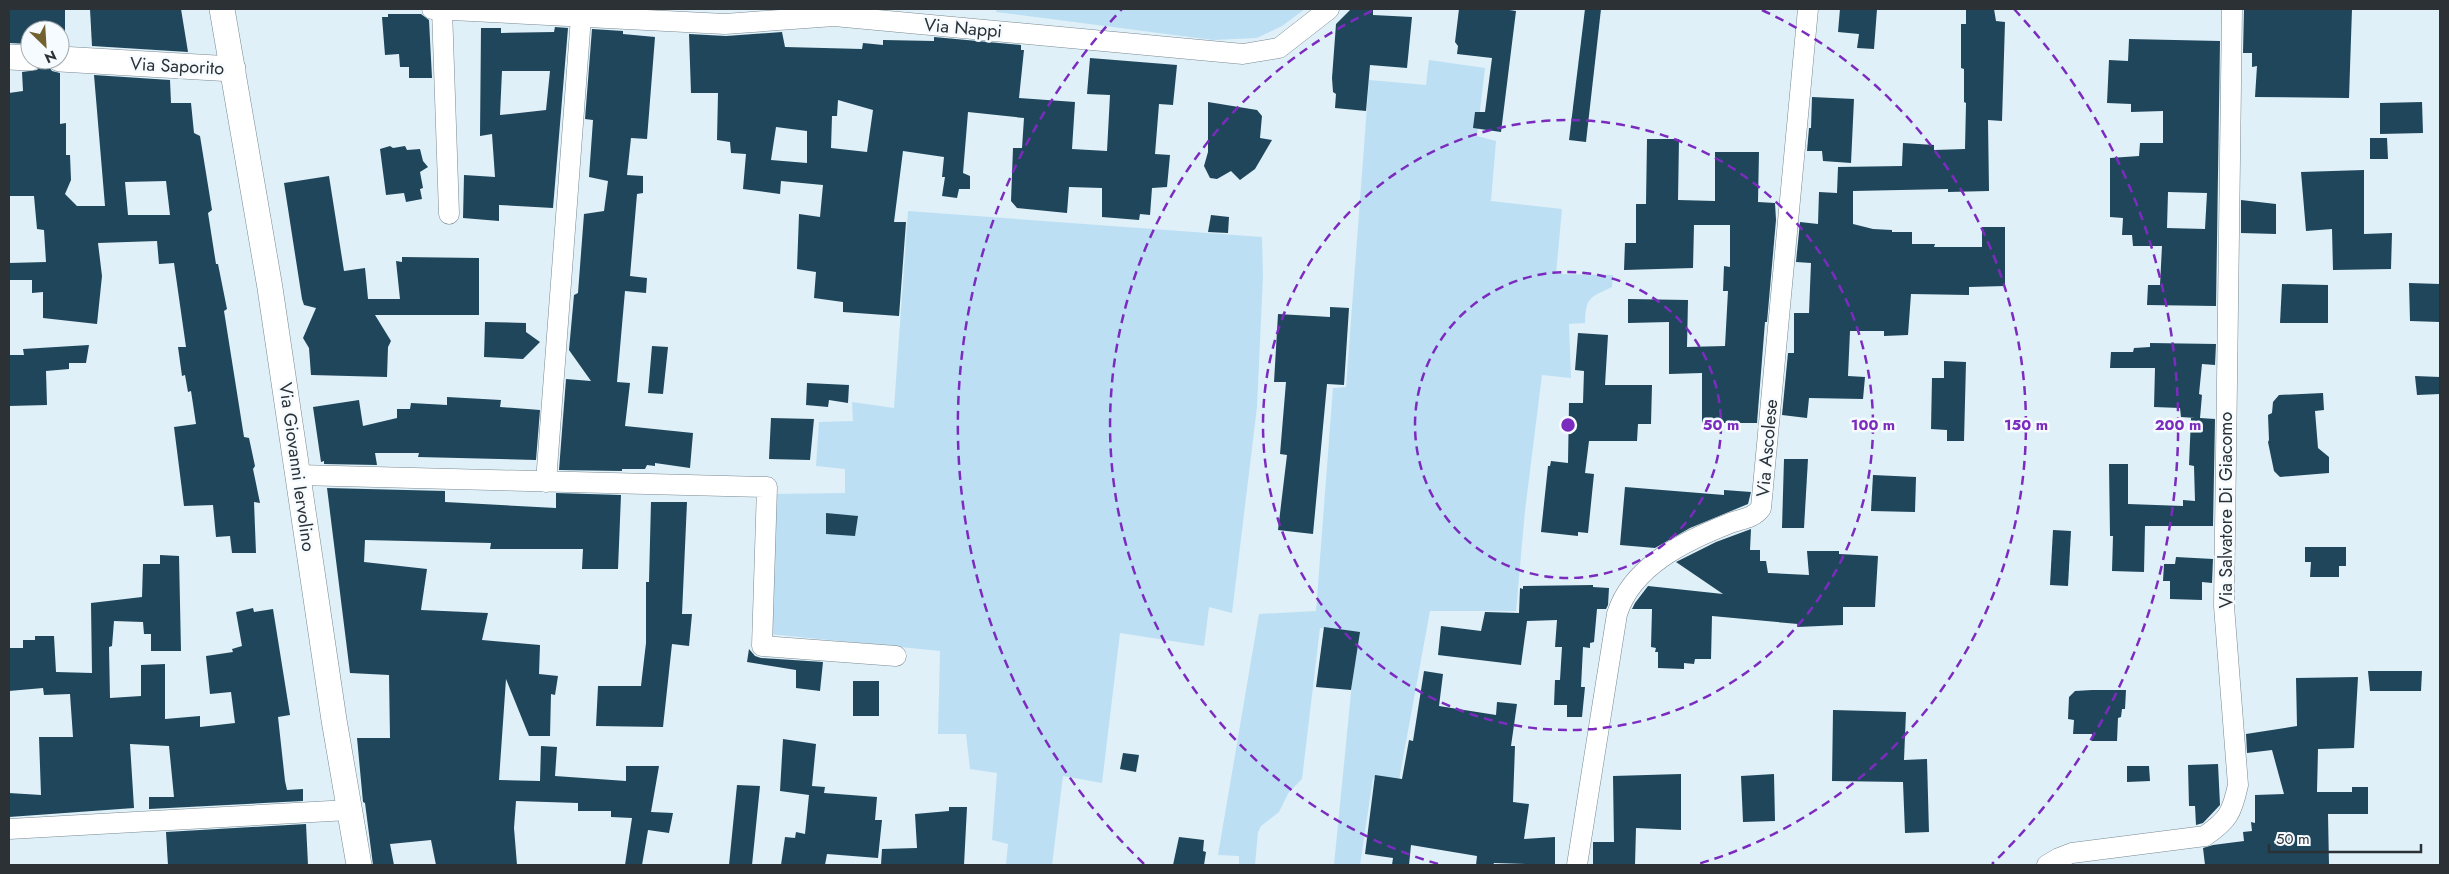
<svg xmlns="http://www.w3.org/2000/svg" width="2449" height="874" viewBox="0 0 2449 874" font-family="Jost,sans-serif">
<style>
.green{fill:#bddff3}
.building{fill:#1f465a;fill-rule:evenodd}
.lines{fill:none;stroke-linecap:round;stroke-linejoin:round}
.minor-casing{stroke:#7a8991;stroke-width:21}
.tertiary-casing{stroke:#7a8991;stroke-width:26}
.minor{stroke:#fff;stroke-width:20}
.tertiary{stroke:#fff;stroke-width:25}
.ring{fill:none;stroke:#7b2cbf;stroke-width:2.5;stroke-dasharray:9 6}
.labels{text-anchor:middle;stroke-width:5;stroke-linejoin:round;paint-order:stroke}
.street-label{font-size:18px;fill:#2b3135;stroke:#f5fbff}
.centre{fill:#7b2cbf;stroke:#f5fbff;stroke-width:2.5}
.ring-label{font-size:15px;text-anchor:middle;font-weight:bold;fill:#7b2cbf;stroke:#f5fbff;stroke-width:5;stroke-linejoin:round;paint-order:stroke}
</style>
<rect width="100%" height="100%" fill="#dff0f9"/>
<g class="green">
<path d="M997,9H1305L1282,26L1257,38L1213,40L996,12Z"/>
<path d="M1429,60L1485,68L1477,136L1496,141L1491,201L1562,209L1556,274L1613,275L1612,287C1589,298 1586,297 1585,323L1569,324L1571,378L1542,375L1525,511L1516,611H1430L1399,780L1373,778L1360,865H1334L1357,632L1320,628L1302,779L1289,792L1279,812L1261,826L1258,832L1255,865H1239V856L1218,855L1259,614L1316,611L1333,388L1346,387L1369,80L1426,85Z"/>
<path d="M908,211L1262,237L1263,276L1257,407L1232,613L1209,607L1204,646L1120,633L1102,783L1063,776L1052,865H1006L1008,844L992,840L997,773L970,769L966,734H938L940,651L769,634L774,494L845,493V469L816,466L819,422L853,421L852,402L894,408Z"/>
</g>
<g class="building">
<path d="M9,9H65V45H60V30H30V44L9,43Z"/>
<path d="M90,9H181L188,52L92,46Z"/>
<path d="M1351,9H1373V15L1412,17L1407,68L1370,65L1366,111L1335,108L1336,94L1333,92L1332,78L1336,24Z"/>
<path d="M1459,9H1502L1516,11L1501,132L1473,128L1475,112H1485L1492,58L1457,54L1458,46L1455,42Z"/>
<path d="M1585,9H1601L1586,142L1569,140Z"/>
<path d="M1840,9H1877L1874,49L1857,48L1859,34L1838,32Z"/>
<path d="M1966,9H1994L1996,21L2005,22L2002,121L1988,120L1989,191L1948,192V189L1853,191V224L1873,229L1892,230V232H1912V244H1935L1934,247H1982V227H2005V286L1969,287V295L1911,294L1908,335L1884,336V331H1850L1848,376L1865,377L1863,399L1809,398L1807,418L1782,415L1788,353H1794V313H1809L1811,263L1796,262L1800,222L1818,224L1819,192L1837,193L1838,167L1902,166L1903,143L1934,145V150L1965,149L1966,103L1964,102V69L1961,68V24H1966Z"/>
<path d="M2244,9H2352L2349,98L2255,97L2257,66L2252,67V53H2243Z"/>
<path d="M388,14H421L429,20L432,78H409V67H400L399,54L385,55L382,17H388Z"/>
<path d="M555,27L568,28L553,208L499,205V221L463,218L464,175L495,177L492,134L480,136L481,28H501V33L554,32ZM502,71H550L546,110L500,115Z"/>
<path d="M592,29L623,31V34L655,37L647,139L631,138L627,175L643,176V193L637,194L630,276L647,278L646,293L625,291L617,382L630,383L625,426L693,433L690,468L655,463V466L647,465L645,469H622V471L559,470L566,379L591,381L569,350L574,295L578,293L584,214L604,211L608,181L589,177L593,120L585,119Z"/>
<path d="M782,32L785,47L862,49L863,43L883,45V40L934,41V37L1021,45V50H1024L1019,98L1075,102L1072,149L1107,151L1110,95L1087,94L1090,58L1177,65L1173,105L1159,104L1155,154L1170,155L1167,187L1152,188L1150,215L1140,214L1139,220L1102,217V188L1069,187L1067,213L1017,208L1011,201L1013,148H1022L1024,118L968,112L963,173L970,176V189H959L957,198L942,196L945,177H942L944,157L903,151L894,222H906L899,316L843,312V302L814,298L816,272L797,269L799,214L820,217L823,185L781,181L780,194L743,189L746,154L731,153L730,142L717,140L718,93H691L689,34L726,36ZM838,100L873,110L867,152L831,148L832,116H837ZM776,127L807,131V163L771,160Z"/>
<path d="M2129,39L2220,41L2216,306L2147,305L2148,285H2160L2162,246H2133L2132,235H2122L2123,218L2110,217V158L2139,156L2140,143H2163V111L2131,112V104L2107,103L2109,60L2128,61ZM2168,192L2207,193L2205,229L2167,228Z"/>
<path d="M44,60L52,71L60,73V124L66,123V155H70L71,180L65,194L77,206H105L94,75L170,80L171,103H191L194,133L200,136L212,210L208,213L216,264H218L227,309L224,311L244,437L249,438L255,466L253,469L260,503L254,502L256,553H232L230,536L216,537L213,505L184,506L174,427L196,424L191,391L188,392L185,375L182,376L178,347H186L174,263L159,264L157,241L98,243L102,276L97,324L43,318V292L32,293V280H9V263L46,262L44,230L37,229L34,196H9V93L23,91L22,72L37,70ZM166,181L170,215H128L125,182Z"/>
<path d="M1812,97L1854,99L1851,163L1823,161L1822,151H1807L1809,128H1811Z"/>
<path d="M1208,102L1257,110L1262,116L1260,138L1272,140L1255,169L1240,180L1231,171L1217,179L1210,178L1204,166L1208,152Z"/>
<path d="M2422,102L2423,133L2380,134V103Z"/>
<path d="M2370,138H2387L2388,159H2370Z"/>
<path d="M1647,139H1679L1678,200L1715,201V152H1759L1758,202L1775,203L1776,220L1767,322H1765L1757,423H1702V373L1669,374V322L1628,323V299L1688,300L1687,347L1725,346L1728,291H1723L1724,266L1730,267V225H1694L1693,268L1624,270L1625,243H1636V204H1646Z"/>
<path d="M390,146L393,148L405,146L407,150L420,149L423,161L428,167L420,172L423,188L420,189L422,199L406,202L404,193L386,195L380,149Z"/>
<path d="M2364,170V234L2392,233L2391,269L2333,270L2332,229L2306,231L2301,172Z"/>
<path d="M329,176L344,271L365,268L368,299H400L396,261L402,262V257L479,258V315H375L391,341L388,347L387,377L311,375L309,348L303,338L316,308L304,305L302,299L284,183Z"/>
<path d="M2241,200L2276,204V234L2241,233Z"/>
<path d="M1211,215L1229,217L1228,233L1208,232Z"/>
<path d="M2409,283L2440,284V322L2410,321Z"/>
<path d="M2282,284L2328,285V323H2280Z"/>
<path d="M1330,307L1349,308L1344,385L1327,384L1313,534L1278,530L1287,455L1280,454L1286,382H1274L1278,314L1330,317Z"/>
<path d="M485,322L526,323V332L540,342L523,359L484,357Z"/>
<path d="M1578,333L1608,335L1605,385H1652L1651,424H1638L1637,441H1589L1585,473L1594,474L1588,533L1578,532V536L1541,532L1548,466H1550L1551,461L1568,463L1569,403H1583L1584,371L1575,370Z"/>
<path d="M2150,343L2216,344L2215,365L2202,364L2199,394L2202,395L2200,418L2215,419L2213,526H2145L2144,572L2112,571L2113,536H2110L2109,464H2128V504L2183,506V500L2195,501L2194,466L2189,465L2191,418H2195L2181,417L2180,408L2154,407L2155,368H2110L2111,352H2133L2134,348L2150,347Z"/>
<path d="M89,345L86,363H69V369L46,371L47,405L9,406V355H24L23,349Z"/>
<path d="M652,346L668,347L663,394L648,393Z"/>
<path d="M1944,361L1966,362L1964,441H1947V430L1931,429L1932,378H1944Z"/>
<path d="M2415,376L2440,377V394L2417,395Z"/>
<path d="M807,383L849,385L848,403L829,400L828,407L806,405Z"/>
<path d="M2323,393L2324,410L2315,411L2318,448L2329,457V473L2280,477L2274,471L2268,442L2269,440L2268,415L2272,413L2273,402L2279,395Z"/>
<path d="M447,397L501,400L500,407L540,410L536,460L418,457L419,453H375L377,465L324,464V461L321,462L313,407L359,400L363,426L397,418V409H410L411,403L447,405Z"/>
<path d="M771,418L814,419L810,460L769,459Z"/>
<path d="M1784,459H1808L1804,528H1782Z"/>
<path d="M1873,475L1916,477L1915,512L1871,511Z"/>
<path d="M1625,487L1724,495V490L1751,492L1748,504L1690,528L1655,548L1620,545Z"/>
<path d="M327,488L445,491V502L556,508V493L621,495L618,569H582L583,549H490L491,543L365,540L364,562L427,569L421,610L488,613L482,640L540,645L539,674L558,676L555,695L551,694L550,736H529L506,679L499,780L540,781L541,746L557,747L555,776L626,781V766H659L651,812L673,813L669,833L648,830L642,865H625L632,818L611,817V811H578V803L516,801L514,828L517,865H436L431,840L390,844L394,865H373L365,803L363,802L357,738H390L389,675L350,673Z"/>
<path d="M651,502H687L682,614H692L689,646L672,644L663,727L596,726L598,686H641L646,643V582H649Z"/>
<path d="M826,513L858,516L855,536L826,534Z"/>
<path d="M1751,529L1750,550H1760V561H1766L1768,573L1809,575L1807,551H1839V554L1878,556L1875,607H1843V625L1797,627L1798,624L1712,616L1711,659H1695L1694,664L1684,663V669L1658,668V652H1655L1656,648L1651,647L1652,609H1632L1635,603L1648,586L1723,594L1676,562L1716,542Z"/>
<path d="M2053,530L2071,531L2068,586L2050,585Z"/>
<path d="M2305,547H2346V566H2339V577H2310L2311,562H2305Z"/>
<path d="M160,555L179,556L181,651H151V634H144L143,622L114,621L112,646L109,647L110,698L141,696V665L165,664V719L200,716V727L235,723L231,692L210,694L206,656L233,652L232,649L242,646L236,612L253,608L254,612L273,609L290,715L278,717L285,781L287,790L303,789V801L149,809V797H174L169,746L130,744L134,808L9,817V793L41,795L39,737H73L70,694L44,695L43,688L9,691V648H23V640H35V636H54L56,672L92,673L91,603L142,597L143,564H160Z"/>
<path d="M2176,557L2213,559L2212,583L2202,582V600L2170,599V581H2163L2164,564H2175Z"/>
<path d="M1593,585V587L1609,588L1608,605L1606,609H1597L1594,642L1590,643V648L1583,647L1581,687H1585L1582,717H1567V705H1554L1555,680H1560L1562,647H1555L1557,620L1527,621L1521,665L1438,655L1441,626L1481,631L1485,612L1519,613L1520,588L1523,589V586Z"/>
<path d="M1324,627L1360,632L1351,690L1316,687Z"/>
<path d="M749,649L755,656L761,658L823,662L820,691L796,688V670L747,662Z"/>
<path d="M1424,671L1443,674L1439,706L1496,715L1497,702L1517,704L1511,746H1515L1513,802L1529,804L1524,839L1555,837V865L1494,863L1493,865H1476L1477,856L1411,845L1409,865H1392L1393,858L1365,854L1375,775L1402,779L1409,740L1413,741Z"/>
<path d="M2368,671H2422L2421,691H2370Z"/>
<path d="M2358,677L2354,748L2318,749L2317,792H2352V787H2368V814H2328L2329,865H2205L2203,848L2213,845L2244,841L2243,832L2252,831L2251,822L2255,823V795L2284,794L2272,750L2247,753L2246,734L2297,726L2296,678Z"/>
<rect x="853" y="681" width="26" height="35"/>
<path d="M2092,690H2126L2125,709H2122L2121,717L2118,718L2117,741H2092V734H2073L2074,720L2068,719L2069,697L2075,691Z"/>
<path d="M1833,710L1906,712L1904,760L1927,759L1929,832L1905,833L1903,782L1832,781Z"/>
<path d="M783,739L816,744L812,786L825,787L824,793L877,797L875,820H882L878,858L827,854L825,865H781L785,837L795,838L796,832L805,834L809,795L780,791Z"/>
<path d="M1123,753L1139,755L1136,772L1120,769Z"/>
<path d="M2218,764L2220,805L2203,823L2196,825L2195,806H2189L2188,765Z"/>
<path d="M2127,766H2149L2150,781L2127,782Z"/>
<path d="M1681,774V830L1636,828L1635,865H1593V842H1614L1613,776Z"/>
<path d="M1774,774L1775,821L1743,822L1741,776Z"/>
<path d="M737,785L760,786L752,865H729Z"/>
<path d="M949,807H967L964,865H881L882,849L917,848L915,814L949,811Z"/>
<path d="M306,824L308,865H168L166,832Z"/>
<path d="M1179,837L1204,840L1203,851L1206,852L1204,865H1173Z"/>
</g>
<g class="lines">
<defs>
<g id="minor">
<path d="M432,9L725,24L834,16L1243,54L1279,48L1329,9"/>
<path d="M442,9L449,214"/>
<path d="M298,475L767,487L762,646L896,656"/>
<path d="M546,482L581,17"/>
<path d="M9,829L349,810"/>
<path d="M1577,865L1617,614C1632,566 1685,541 1728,524C1740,519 1753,519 1761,508L1808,9"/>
<path d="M2047,865L2059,858L2072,853L2205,836C2228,820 2232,813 2238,785L2224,606L2232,9"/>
</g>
<g id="tertiary">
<path d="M222,9L270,288L334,720L359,865"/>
<path d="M9,57L30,58"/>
<path d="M60,59L233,69"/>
</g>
</defs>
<use href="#minor" class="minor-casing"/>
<use href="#tertiary" class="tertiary-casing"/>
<use href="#minor" class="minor"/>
<use href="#tertiary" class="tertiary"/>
</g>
<g class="ring">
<circle cx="1568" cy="425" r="153"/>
<circle cx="1568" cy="425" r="305"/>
<path d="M1438 864A458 458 0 0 1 1374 10M1762 10A458 458 0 0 1 1698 864"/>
<path d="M1144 864A610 610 0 0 1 1122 9M2014 9A610 610 0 0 1 1992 864"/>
</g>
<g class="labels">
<g class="street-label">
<text transform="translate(963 28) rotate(5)" y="6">Via Nappi</text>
<text transform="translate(177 66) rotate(3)" y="6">Via Saporito</text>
<text transform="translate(1767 448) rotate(-85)" y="6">Via Ascolese</text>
<text transform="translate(297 467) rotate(82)" y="6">Via Giovanni Iervolino</text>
<text transform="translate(2226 510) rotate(-90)" y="6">Via Salvatore Di Giacomo</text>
</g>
</g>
<circle cx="1568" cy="425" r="8" class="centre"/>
<g class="ring-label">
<text x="1721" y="430">50 m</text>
<text x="1873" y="430">100 m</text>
<text x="2026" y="430">150 m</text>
<text x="2178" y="430">200 m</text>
</g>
<rect width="2449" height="874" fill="none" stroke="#2b3135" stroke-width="20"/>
<g transform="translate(45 45) rotate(155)"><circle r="24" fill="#f5fbff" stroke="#a4aaae"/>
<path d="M0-4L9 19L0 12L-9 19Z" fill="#726230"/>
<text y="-8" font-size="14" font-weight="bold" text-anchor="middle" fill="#2b3135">N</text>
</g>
<path d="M2269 844v8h152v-8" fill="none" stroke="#2b3135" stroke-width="2.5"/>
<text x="2276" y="844" font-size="15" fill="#2b3135" stroke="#f5fbff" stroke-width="4" paint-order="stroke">50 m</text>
</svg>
